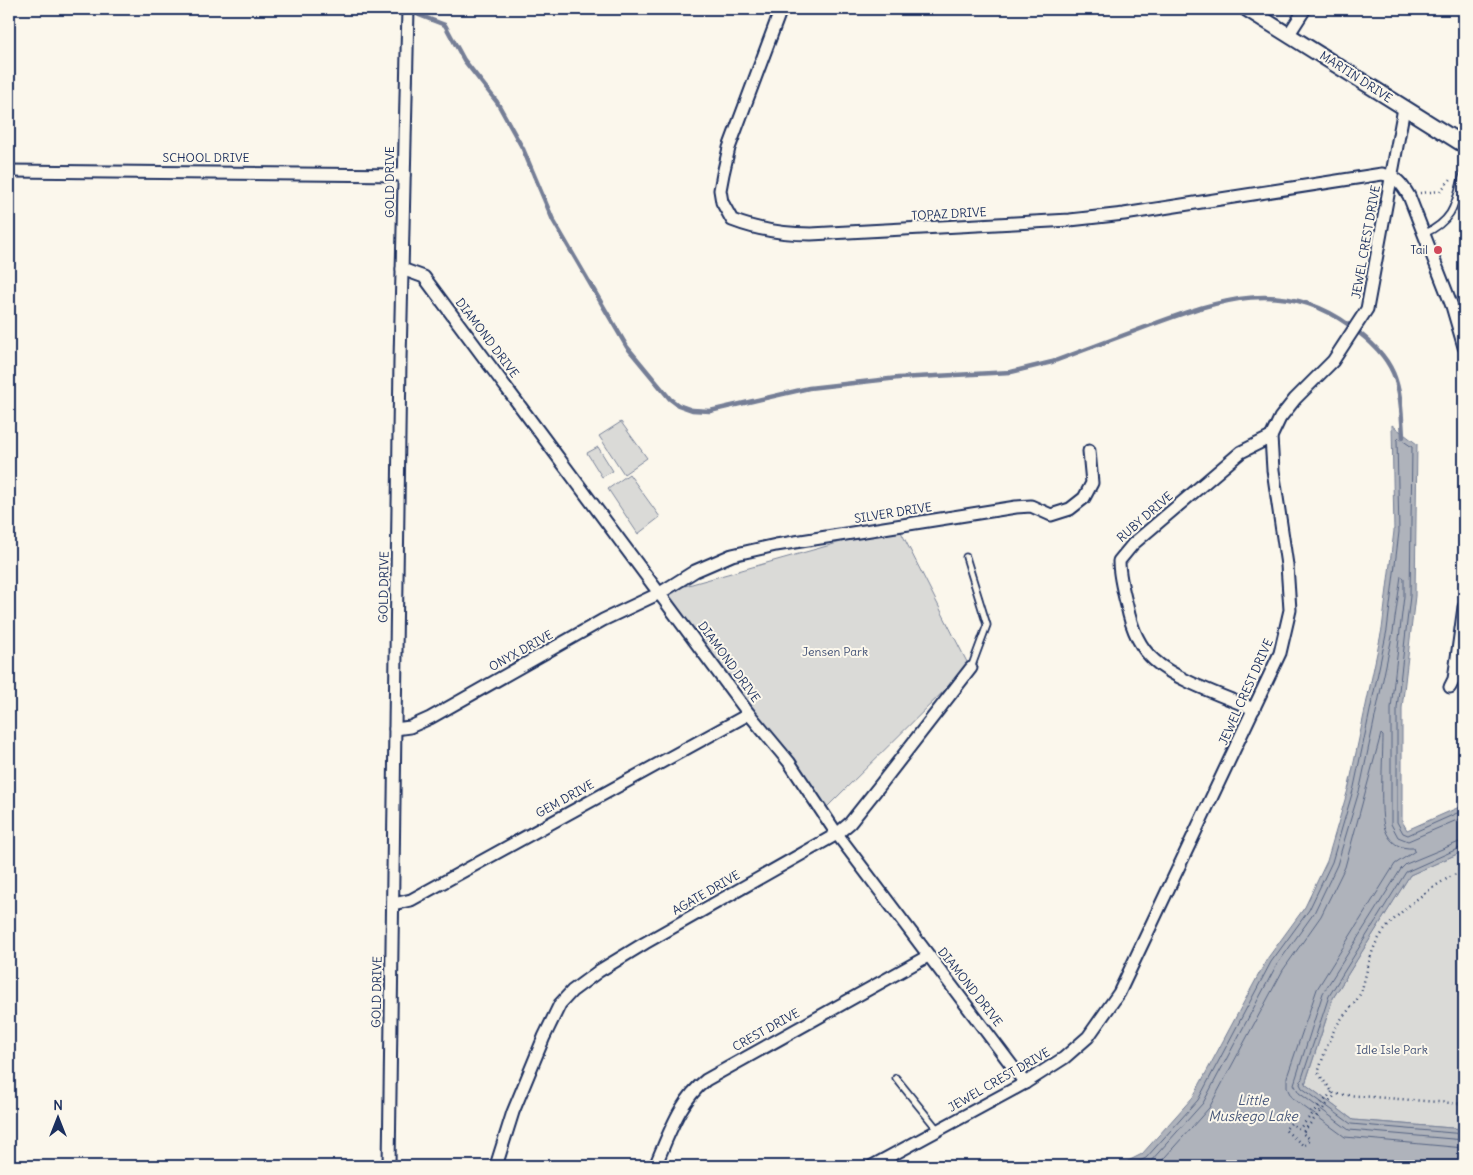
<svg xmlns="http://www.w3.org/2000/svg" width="1473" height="1175" viewBox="0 0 1473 1175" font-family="Delius,sans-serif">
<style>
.green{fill:#dadad7;stroke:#7a849a}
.water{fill:#afb3bb;stroke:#747e96}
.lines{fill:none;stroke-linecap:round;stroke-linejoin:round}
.shore{stroke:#566483;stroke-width:1}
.stream{stroke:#747e96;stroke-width:4.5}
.service-casing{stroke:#1b2f5e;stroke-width:9}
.minor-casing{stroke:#1b2f5e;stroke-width:15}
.tertiary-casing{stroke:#1b2f5e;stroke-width:18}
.path{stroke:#1b2f5e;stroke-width:2.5;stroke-dasharray:1 4;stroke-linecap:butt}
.service{stroke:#fbf7ec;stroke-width:5.5}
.minor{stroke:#fbf7ec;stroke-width:11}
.tertiary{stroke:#fbf7ec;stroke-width:14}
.poi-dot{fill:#d1495b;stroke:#fbf7ec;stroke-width:2}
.labels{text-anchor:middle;stroke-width:4;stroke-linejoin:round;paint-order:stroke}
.street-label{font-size:12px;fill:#1b2f5e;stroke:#fbf7ec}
.poi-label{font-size:12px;fill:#1b2f5e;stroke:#fbf7ec;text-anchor:end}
.park-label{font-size:12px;fill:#415176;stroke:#fbf7ec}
.water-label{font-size:14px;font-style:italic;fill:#47577a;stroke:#fbf7ec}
</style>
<rect width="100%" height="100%" fill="#fbf7ec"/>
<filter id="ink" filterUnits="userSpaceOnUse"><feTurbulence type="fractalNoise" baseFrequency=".02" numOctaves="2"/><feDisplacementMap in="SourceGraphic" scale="10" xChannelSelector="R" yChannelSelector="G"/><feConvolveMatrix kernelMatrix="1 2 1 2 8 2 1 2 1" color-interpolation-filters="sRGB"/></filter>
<g filter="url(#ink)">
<g class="green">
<path d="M621,422L647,458L624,474L599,436Z"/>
<path d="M598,447L613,471L602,477L587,453Z"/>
<path d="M629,474L660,517L638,534L608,489Z"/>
<path d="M898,526L969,666L823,811L660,593Z"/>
<path d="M1464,851V1129L1353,1120L1305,1084L1333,998L1410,875Z"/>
</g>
<path class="water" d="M1392,425L1417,444L1415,596L1402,708V821L1407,830L1464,805V851L1410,875L1333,998L1305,1084L1353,1120L1464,1129V1166H1118L1142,1154L1193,1097L1267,959L1305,907L1327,861L1349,786L1382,629L1394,531Z"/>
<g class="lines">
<g class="shore">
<path d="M1464,840L1406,864L1401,869L1323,993L1294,1084L1299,1093L1349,1130L1464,1140"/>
<path d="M1464,846L1406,872L1329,996L1300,1084L1302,1088L1351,1124L1464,1134"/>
<path d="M1129,1166L1146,1158L1198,1100L1271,962L1309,910L1332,862L1354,787L1387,630L1399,532L1397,440L1399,438L1412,447L1410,596L1397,708V822L1403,833L1408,835L1464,810"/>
<path d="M1143,1166L1150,1162L1203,1103L1276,966L1314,913L1337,865L1360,788L1393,632L1401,576L1404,578V596L1391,708V824L1398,837L1408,841L1464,817"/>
<path d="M1157,1166L1209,1108L1283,970L1321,916L1345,867L1381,734L1383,736C1383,754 1379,816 1385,829C1390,843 1399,849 1414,848L1415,851L1395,864L1317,989L1287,1077V1088L1292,1098L1345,1137L1464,1148"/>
</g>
<path class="stream" d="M419,15L445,25L464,60L497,102L523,149L553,220L627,347L670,399L678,405L692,410L710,411L809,388L898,378L1011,372L1052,362C1085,350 1118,337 1151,325C1219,300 1283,277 1349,325C1398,361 1400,380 1403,437"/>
<defs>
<g id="service">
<path d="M1424,234C1456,219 1455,202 1464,171"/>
<path d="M966,557L987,625L971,668"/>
<path d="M896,1078L938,1130"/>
</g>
<g id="minor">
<path d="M781,9L729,148L723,174L720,190L722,202L732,220C758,230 783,234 811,234L1070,220L1124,214L1382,174C1396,176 1402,184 1409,196L1452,306L1464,347"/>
<path d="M1289,34L1305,9"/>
<path d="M9,171L404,175"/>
<path d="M402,269L424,277L749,714L789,762L837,834L1025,1083"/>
<path d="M1450,687L1454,679L1464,607"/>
<path d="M1254,709C1226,697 1175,680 1154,660C1138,646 1131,626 1127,606C1123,591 1119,576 1119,561L1133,544L1241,452L1271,437"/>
<path d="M395,729L410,727L430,718L603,620L660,593L695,571L732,555L776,545L1016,507L1031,506L1051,515L1070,509L1084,498L1092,483L1089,451"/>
<path d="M393,904L411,900L749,714"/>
<path d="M389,1166L400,360L408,9"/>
<path d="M496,1166L513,1112L544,1037L560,1004L572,991L599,971L645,943L837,834L850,823L881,784L971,668"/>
<path d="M655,1166C669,1135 679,1101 706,1080L928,956"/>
<path d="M872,1166L1025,1083L1064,1058L1088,1037L1119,993L1280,653L1290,610L1287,565L1273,470L1271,437L1280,418L1295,399L1333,361L1367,309L1404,108"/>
</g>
<path id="tertiary" d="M1247,9L1464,145"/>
</defs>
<use href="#service" class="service-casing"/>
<use href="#minor" class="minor-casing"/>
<use href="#tertiary" class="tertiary-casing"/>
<g class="path">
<path d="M1420,193L1440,191L1451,179"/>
<path d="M1464,870C1435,883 1389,916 1375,945C1369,959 1366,975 1362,989C1358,1003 1343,1014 1336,1027C1328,1040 1323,1058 1318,1073L1334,1094L1464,1104"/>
<path d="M1332,1092L1299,1129L1291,1123L1285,1130L1304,1146L1310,1139L1302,1133L1336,1094"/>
</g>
<use href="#service" class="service"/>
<use href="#minor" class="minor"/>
<use href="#tertiary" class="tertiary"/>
</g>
</g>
<circle class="poi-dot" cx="1438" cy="250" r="5"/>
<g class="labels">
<g class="street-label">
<text transform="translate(1356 77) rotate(33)" y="4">MARTIN DRIVE</text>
<text x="206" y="162">SCHOOL DRIVE</text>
<text transform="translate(390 182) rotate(-90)" y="4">GOLD DRIVE</text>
<text transform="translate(949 214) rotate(-3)" y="4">TOPAZ DRIVE</text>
<text transform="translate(1366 242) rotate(-80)" y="4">JEWEL CREST DRIVE</text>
<text transform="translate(487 338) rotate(53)" y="4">DIAMOND DRIVE</text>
<text transform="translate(893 513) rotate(-9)" y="4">SILVER DRIVE</text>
<text transform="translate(1145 517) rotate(-41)" y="4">RUBY DRIVE</text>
<text transform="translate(384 587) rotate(-89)" y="4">GOLD DRIVE</text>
<text transform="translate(521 651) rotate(-29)" y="4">ONYX DRIVE</text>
<text transform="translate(729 662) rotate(54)" y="4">DIAMOND DRIVE</text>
<text transform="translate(1246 692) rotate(-66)" y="4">JEWEL CREST DRIVE</text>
<text transform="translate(565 799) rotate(-29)" y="4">GEM DRIVE</text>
<text transform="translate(706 893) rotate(-30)" y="4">AGATE DRIVE</text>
<text transform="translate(970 987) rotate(52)" y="4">DIAMOND DRIVE</text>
<text transform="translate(377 992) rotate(-89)" y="4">GOLD DRIVE</text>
<text transform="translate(766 1030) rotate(-29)" y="4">CREST DRIVE</text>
<text transform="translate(999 1080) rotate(-30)" y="4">JEWEL CREST DRIVE</text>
</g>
<g class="poi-label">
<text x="1428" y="254">Tail</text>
</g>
<g class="park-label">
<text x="835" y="656">Jensen Park</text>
<text x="1392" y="1054">Idle Isle Park</text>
</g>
<g class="water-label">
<text x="1253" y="1105">Little<tspan x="1253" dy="16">Muskego Lake</tspan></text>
</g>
</g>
<rect width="1473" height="1175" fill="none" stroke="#fbf7ec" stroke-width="30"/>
<rect x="15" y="15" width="1443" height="1145" fill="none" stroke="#1b2f5e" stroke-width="2" filter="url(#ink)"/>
<g transform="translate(58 1118)" stroke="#fbf7ec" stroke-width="4" paint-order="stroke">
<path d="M0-4L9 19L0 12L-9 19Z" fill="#1b2f5e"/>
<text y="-8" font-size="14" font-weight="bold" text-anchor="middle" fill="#1b2f5e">N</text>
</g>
</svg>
